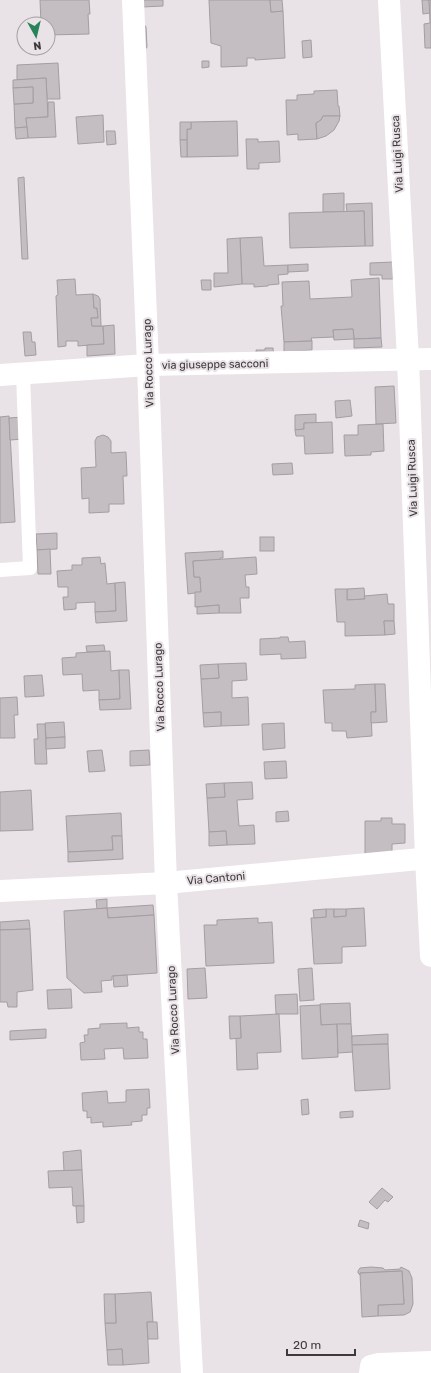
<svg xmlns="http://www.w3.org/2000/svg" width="431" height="1373" viewBox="0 0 431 1373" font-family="Rubik,sans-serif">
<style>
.building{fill:#c4bdc1;stroke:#a49da1}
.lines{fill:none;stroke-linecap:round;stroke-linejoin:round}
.lane{stroke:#fff;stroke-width:14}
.street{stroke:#fff;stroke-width:22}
.labels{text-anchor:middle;stroke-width:4;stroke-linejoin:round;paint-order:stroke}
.street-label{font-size:11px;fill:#3d3a3c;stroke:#e9e2e6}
</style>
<rect width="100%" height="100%" fill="#e9e2e6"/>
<g class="building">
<path d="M40,0H89L90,14H88L89,34L48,35V24H41Z"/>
<path d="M142,0H163V6L142,7Z"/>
<path d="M209,0H270L271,12L283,11L285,58L255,60V58H247V66L221,67V46L211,43Z"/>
<path d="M270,0H282L283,11L271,12Z"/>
<path d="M422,0H429L430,13L423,14Z"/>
<path d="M429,0H431V48H425L424,24L430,23Z"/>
<path d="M143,23L146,27L147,47L144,51Z"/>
<path d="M311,40L312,57L303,58L302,41Z"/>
<path d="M202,61H209V67L202,68Z"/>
<path d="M58,63L60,99H47L46,78L17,80V65Z"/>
<path d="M46,78L48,117L26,118L27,127L15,128L14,104L33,103V87L13,88V80Z"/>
<path d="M33,87V103L14,104L13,88Z"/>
<path d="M337,90L338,106H339L340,116H323L321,120L316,123L317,139L298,140V134L287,135L286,100H297V95L314,94V91Z"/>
<path d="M48,102H54L56,137L28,138L26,118L48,117Z"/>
<path d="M103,115L104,142L78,144L76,117Z"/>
<path d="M323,116H340L339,121L334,130L326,136L317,139L316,123L321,120Z"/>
<path d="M237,121L238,156L187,157V129H191V122Z"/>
<path d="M180,122H191V129H187V140H180Z"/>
<path d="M27,127L28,138L16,139L15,128Z"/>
<path d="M106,131H115L116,144L107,145Z"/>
<path d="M246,139H258V142L279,141L280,162L259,163V169H247Z"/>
<path d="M180,140H187V157H181Z"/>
<path d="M24,177L28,259H22L18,178Z"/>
<path d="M344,193V212H323V194Z"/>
<path d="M372,203L373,246H365L364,211L347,212L346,204Z"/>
<path d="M364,211L365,246L290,248L289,213Z"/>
<path d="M262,237L264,266L288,265V274L278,275L279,284L268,285V286L254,287V284H242L240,238Z"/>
<path d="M240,238L242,284L214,287V273H228L227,239Z"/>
<path d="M393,262V279H382V275H370V263Z"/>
<path d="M308,264V271L288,272V265Z"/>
<path d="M379,278L381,338L354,339L353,329L333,330L334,337L311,338L312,341L284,342L281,306H283L282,282L309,281L310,299L352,297L351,280Z"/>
<path d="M75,279L76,295L93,294L94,308H97L98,318H91L92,326H103L104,344L78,346V341H66V346L58,347L56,296L58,295L57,280Z"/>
<path d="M201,280H211V290H202Z"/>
<path d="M93,294L98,296L100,299L101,326H92L91,318H98L97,308H94Z"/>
<path d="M114,325L115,354L87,356V345L104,344L103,326Z"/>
<path d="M353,329L354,339L334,340L333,330Z"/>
<path d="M23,332H31L32,342H35L36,355L25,356Z"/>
<path d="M381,338L382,347L354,348V339Z"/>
<path d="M312,341V350L284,352V342Z"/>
<path d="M265,348H273L274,360L257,361L256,350H265Z"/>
<path d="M394,386L396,423L376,424L375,387Z"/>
<path d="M350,400L352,416L336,418L335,401Z"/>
<path d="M316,414V423H304V429L295,430V415Z"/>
<path d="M9,416L15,522L0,523V417Z"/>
<path d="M23,417L24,439L10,440L9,418Z"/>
<path d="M332,422L333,453L305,454L304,436H296L295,430L304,429V423Z"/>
<path d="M383,424L384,451L371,452V455L345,456L344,435H358V425Z"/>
<path d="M103,435L108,437L111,441V453L126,452L127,476H123L124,504H109V512L89,513V498L82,499L81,468L96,467L95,441L97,437Z"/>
<path d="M292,463L293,474L273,475L272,464Z"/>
<path d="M57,533V549L37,550L36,534Z"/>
<rect x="260" y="537" width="14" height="14"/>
<path d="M50,549L51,574H38L37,550Z"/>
<path d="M223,551V558H220V560L193,561L194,577H200L201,592L188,594L185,553Z"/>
<path d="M100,557L101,564L105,563L107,584L115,583L116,611L95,612V602L76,603V609L64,610L63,597H68V587H58L57,571L72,570V565H82V558Z"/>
<path d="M256,557L257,574L245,575L246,587H249V598H240L241,613H219V605L195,607V592H201L200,577H194L193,561Z"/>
<path d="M125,582L127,621L96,623L95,612L116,611L115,583Z"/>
<path d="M364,588L365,599L347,600V589Z"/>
<path d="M335,589H347V600L365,599L364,596L387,594L388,604H394V621H384L385,635L345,636V622H337Z"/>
<path d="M219,605V613L197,614V607Z"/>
<path d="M384,621H394L395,634L385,635Z"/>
<path d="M280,637H288L289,642L305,641L306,658L281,659V654L260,655V639L280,638Z"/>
<path d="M104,645L105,651L87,652L86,646Z"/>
<path d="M110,651L111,671L119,670L120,699L99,700V690L83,691L82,674L63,675L62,658L76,657V653Z"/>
<path d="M246,663L247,680L232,681V698L248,697L249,725L221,726V712L203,713L201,679L219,678L218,664Z"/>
<path d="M218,664L219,678L201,679L200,665Z"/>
<path d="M119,670H129L131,709L100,710L99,700L120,699Z"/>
<path d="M42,675L44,696L25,697L24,676Z"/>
<path d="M375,684L376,712H371L372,736L347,738L346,731H332V723H325L323,690L355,689V685Z"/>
<path d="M375,684H385L387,722L371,723V712H376Z"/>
<path d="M17,697L18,715H14L15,738H0V698Z"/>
<path d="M221,712V726L204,727L203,713Z"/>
<path d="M64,722L65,737L46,738L45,723Z"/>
<path d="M284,723L285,748L263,750L262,724Z"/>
<path d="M37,724H45L47,764H35L34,739H38Z"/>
<path d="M65,737V748L46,749V738Z"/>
<path d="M102,750L105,771L89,772L87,751Z"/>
<path d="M149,750L150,765L130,766V751Z"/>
<path d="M286,761L287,778L265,779L264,762Z"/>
<path d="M252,782L253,799L237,800L239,826L254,825L255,844L227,845L226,831L209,832L207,798L225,797L224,783Z"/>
<path d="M224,783L225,797L207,798L206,784Z"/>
<path d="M31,790L33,830L0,831V792Z"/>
<path d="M288,811L289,821L276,822V812Z"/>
<path d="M121,813L122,836H112L113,850L68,852L66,816Z"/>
<path d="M381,818H392V824H405V843L392,844V855H365V821H381Z"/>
<path d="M226,831L227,845L209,846V832Z"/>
<path d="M112,836H122L123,859L68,862V852L113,850Z"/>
<path d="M107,899V908L97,909L96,900Z"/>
<path d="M153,905L154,915L108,918L107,908Z"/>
<path d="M107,908L108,918L154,915L157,973L112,976V980L101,981L102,992L84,993L67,978L64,911Z"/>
<path d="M364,908L366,946L342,947V963L314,964L311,918L326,917V909H334V917L346,916V909Z"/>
<path d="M326,909V917L314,918L313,910Z"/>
<path d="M334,909H346V916L334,917Z"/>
<path d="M258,918V923L272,922L274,963L206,966L204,925H217V920Z"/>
<path d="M29,920L30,929L0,930V922Z"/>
<path d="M30,929L33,990L17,992V1007H8L7,1002H0V930Z"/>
<path d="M205,968L207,998L188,999L187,969Z"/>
<path d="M312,968L314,1000L300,1001L298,969Z"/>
<path d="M127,975L128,986L114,987L113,976Z"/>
<path d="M71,989L72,1008L48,1009L47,990Z"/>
<path d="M297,994L298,1014H276L275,995Z"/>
<path d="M350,1003L351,1024L321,1025L320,1004Z"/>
<path d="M320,1005L321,1025L337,1024L338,1057L302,1059L300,1006Z"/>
<path d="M279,1014L281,1052L257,1053L258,1069L237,1070L236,1038H241L240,1016Z"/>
<path d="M229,1016H240L241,1038L230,1039Z"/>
<path d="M127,1023V1028L139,1027V1032H143V1039H147L148,1058L124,1059L123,1048L104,1049L105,1059L81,1060L80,1043L85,1042L84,1035H88V1029L100,1028V1024Z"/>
<path d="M337,1024H351L353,1052L338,1053Z"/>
<path d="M46,1029V1038L10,1040V1031Z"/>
<path d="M388,1034V1044L352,1045V1036Z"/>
<path d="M388,1044L390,1089L355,1091L352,1045Z"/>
<path d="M149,1089L150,1108H147V1115H142V1121L131,1122L132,1125L103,1127V1122L91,1123V1117L87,1118V1111H83L82,1093L107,1091L108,1103L126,1102V1090Z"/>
<path d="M308,1099L309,1114L302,1115L301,1100Z"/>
<path d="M353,1111V1117L340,1118V1112Z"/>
<path d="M81,1150L82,1170L64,1171L63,1152Z"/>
<path d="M82,1170L84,1206H73L72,1187L49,1188L48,1171Z"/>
<path d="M382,1188L393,1197L388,1202L385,1200L377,1209L369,1202Z"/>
<path d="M76,1206H84V1222L77,1223Z"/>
<path d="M360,1220L369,1223L368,1229L358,1226Z"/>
<path d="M371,1267L383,1268L385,1270L400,1269L401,1267L409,1271L412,1278L413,1304L410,1312L404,1315L378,1316V1305L404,1304L402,1271L360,1273V1275L358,1273V1271L360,1268Z"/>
<path d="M402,1271L404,1304L378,1305V1316L362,1317L360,1273Z"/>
<path d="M151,1292L153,1322H147L149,1363L123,1365L122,1349L107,1350L105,1323H116L115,1294Z"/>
<path d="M104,1294H115L116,1323H105Z"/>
<path d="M147,1322H157L158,1339H148Z"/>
<path d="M122,1349L123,1365H108L107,1350Z"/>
</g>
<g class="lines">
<path class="lane" d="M0,570L30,568L23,374"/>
<g class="street">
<path d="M133,0L148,365L166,883L192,1373"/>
<path d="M389,0L408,359L426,858L431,956"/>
<path d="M0,375L148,365L431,359"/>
<path d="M0,891L166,883L431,858"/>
<path d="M370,1373L371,1366L379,1364L431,1362"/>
</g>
</g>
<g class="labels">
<g class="street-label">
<text transform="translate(397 154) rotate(-93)" y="4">Via Luigi Rusca</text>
<text transform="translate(148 363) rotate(-92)" y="4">Via Rocco Lurago</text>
<text transform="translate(215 364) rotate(-1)" y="4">via giuseppe sacconi</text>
<text transform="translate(412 478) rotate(-92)" y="4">Via Luigi Rusca</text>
<text transform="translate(159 687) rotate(-92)" y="4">Via Rocco Lurago</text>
<text transform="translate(216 878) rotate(-5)" y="4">Via Cantoni</text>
<text transform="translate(173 1010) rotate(-93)" y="4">Via Rocco Lurago</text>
</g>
</g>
<g transform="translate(36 36) rotate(172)"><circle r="19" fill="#e9e2e6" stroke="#a49fa2"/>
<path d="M0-3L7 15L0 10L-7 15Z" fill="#288358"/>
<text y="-6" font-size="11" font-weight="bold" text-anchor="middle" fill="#3d3a3c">N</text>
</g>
<path d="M287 1349v6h68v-6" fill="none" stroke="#3d3a3c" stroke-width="2"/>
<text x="293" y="1349" font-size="12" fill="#3d3a3c" stroke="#e9e2e6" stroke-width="3" paint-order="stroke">20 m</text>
</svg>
